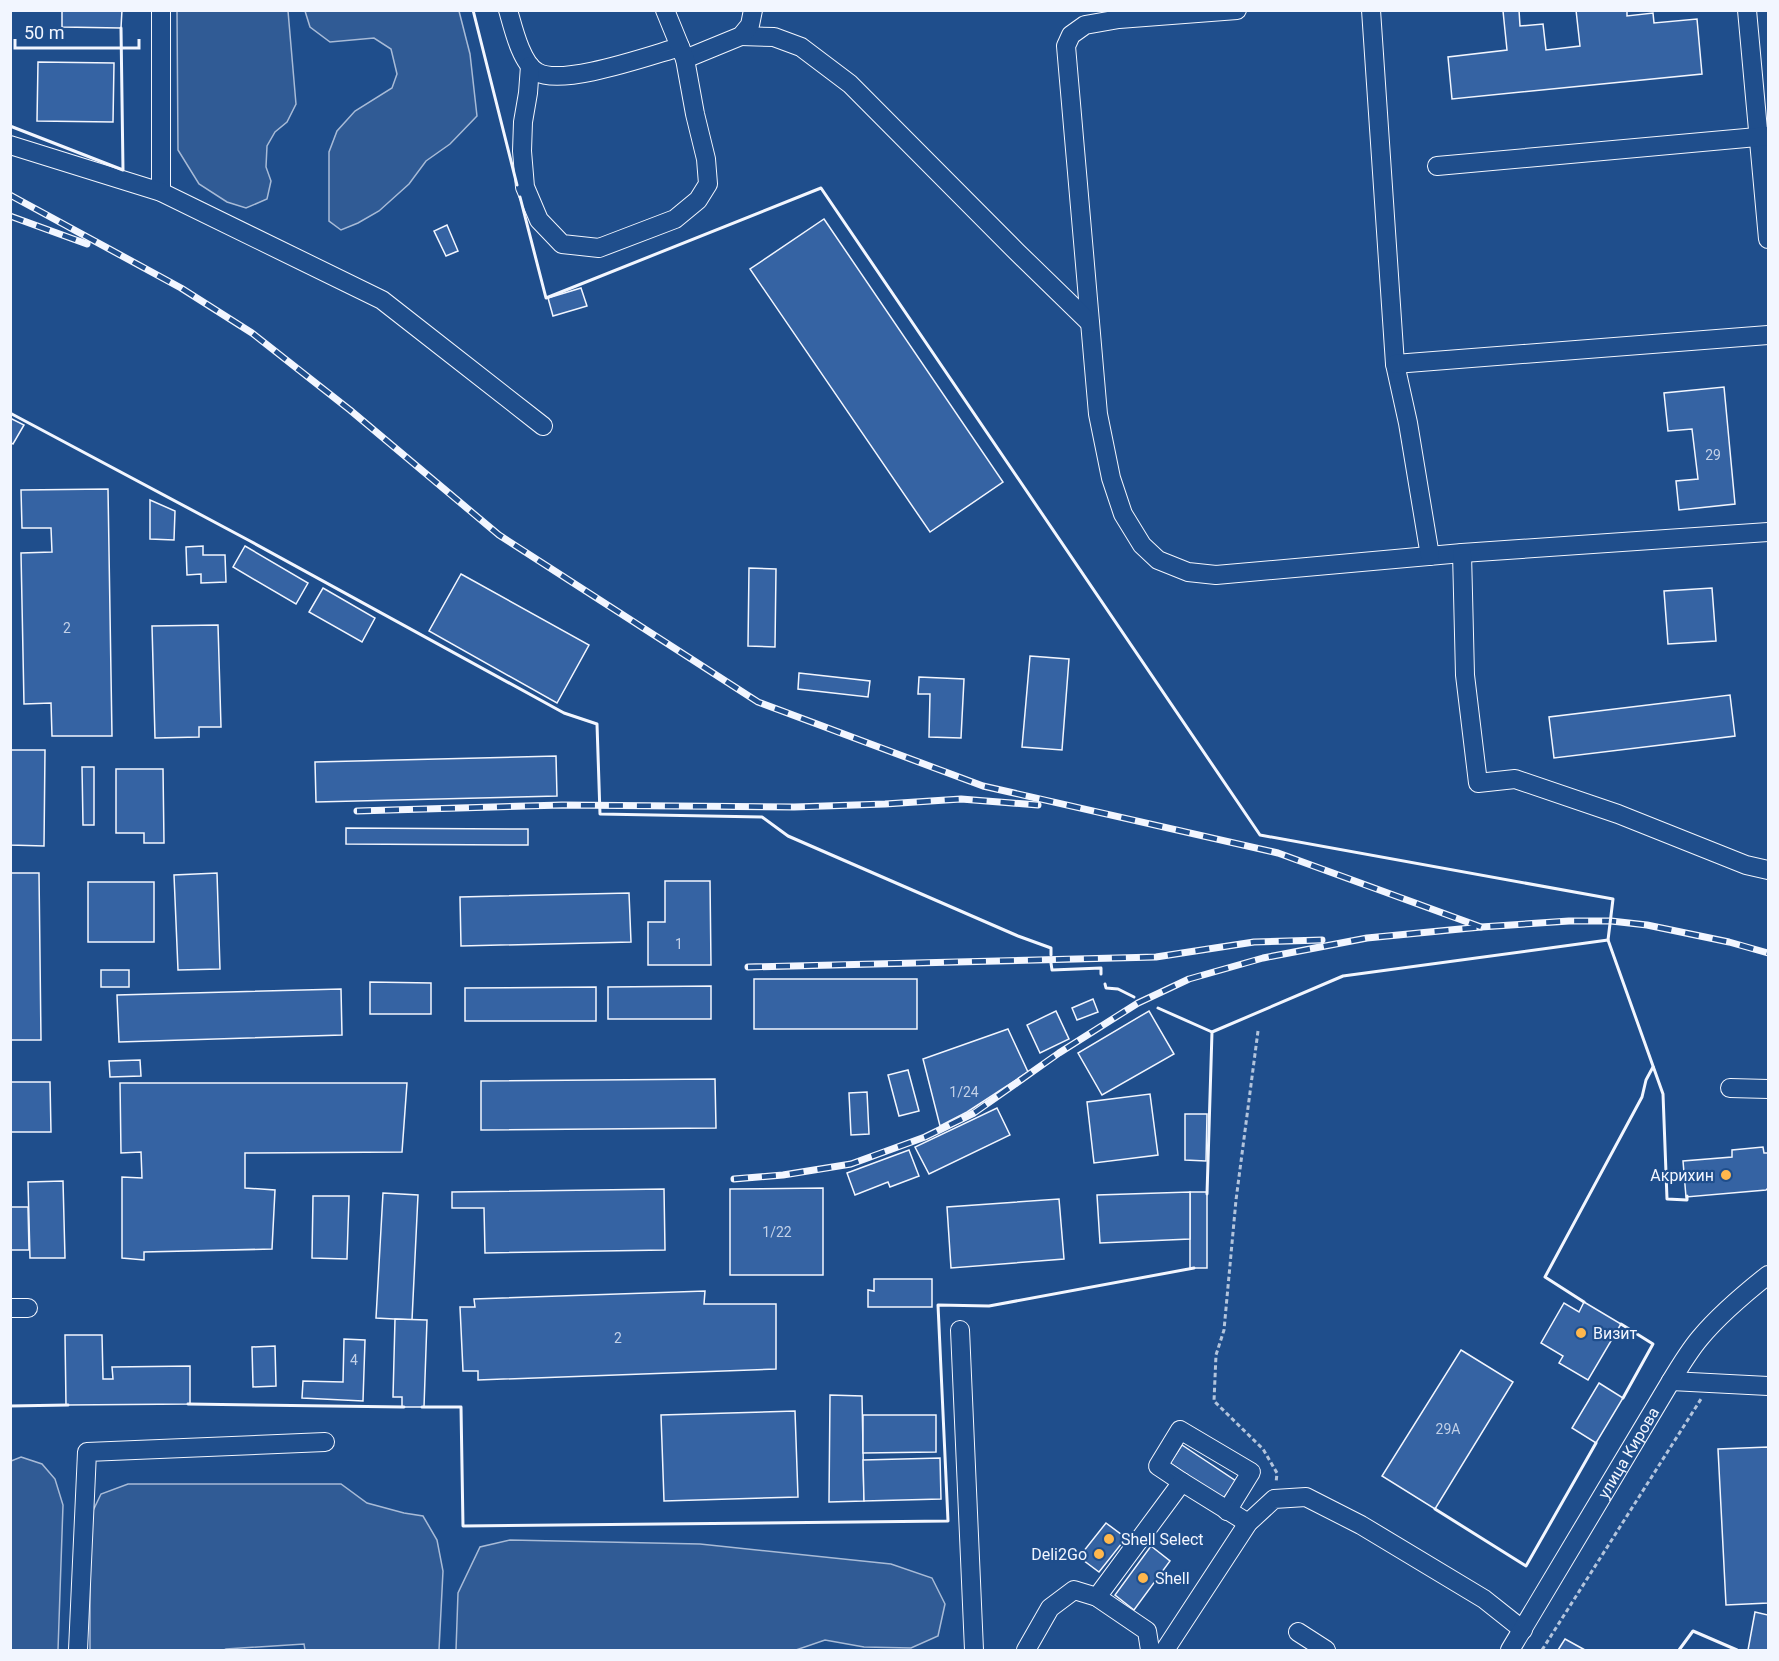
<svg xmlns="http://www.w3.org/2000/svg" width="1779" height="1661" viewBox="0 0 1779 1661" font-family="Roboto,sans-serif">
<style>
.built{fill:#305b95;stroke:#a8bbd7;stroke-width:1.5}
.building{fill:#3563a3;stroke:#f2f6ff;stroke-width:1.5}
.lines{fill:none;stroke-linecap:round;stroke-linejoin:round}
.minor-casing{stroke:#f2f6ff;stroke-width:20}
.path{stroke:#b3c4dc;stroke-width:3;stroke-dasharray:4.5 3;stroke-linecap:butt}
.minor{stroke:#1f4e8c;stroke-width:18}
.rail-casing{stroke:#f2f6ff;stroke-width:7}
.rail{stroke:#1f4e8c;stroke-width:4.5;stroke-dasharray:14;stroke-linecap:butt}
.wall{stroke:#f2f6ff;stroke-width:3}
.poi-dot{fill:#ffb74d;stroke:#1f4e8c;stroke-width:2}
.labels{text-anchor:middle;stroke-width:4.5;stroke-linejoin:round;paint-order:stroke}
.number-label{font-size:14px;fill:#c3d1e8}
.poi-label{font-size:16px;fill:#f2f6ff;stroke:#1f4e8c;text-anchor:start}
.street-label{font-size:16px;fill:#f2f6ff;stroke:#1f4e8c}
</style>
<rect width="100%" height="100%" fill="#1f4e8c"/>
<g class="built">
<path d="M177,11H288L296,104L287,122L275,132L267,146L266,167L271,181L267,199L246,208L227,202L199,184L178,150Z"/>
<path d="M305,11H459L470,54L477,116L450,144L426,161L409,184L379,211L358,223L341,230L329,221V152L337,131L355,111L392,88L397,74L391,49L374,38L330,42L310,27Z"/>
<path d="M21,1457L42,1464L55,1479L63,1505L58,1650H11V1461Z"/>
<path d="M128,1484H341L367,1503L404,1513L423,1516L437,1540L443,1571L439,1650H305L304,1644L226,1649L224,1650H90V1517L101,1494Z"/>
<path d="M510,1540L700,1544L891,1564L932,1578L945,1604L938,1636L911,1648L864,1647L825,1640L796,1650H456L458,1593L480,1547Z"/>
</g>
<g class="building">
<path d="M62,10H122L121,28L62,27Z"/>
<path d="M1519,10L1520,26L1543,24L1546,50L1580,46L1576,10H1627V16L1653,13L1654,23L1697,19L1702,74L1452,99L1448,57L1507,50L1503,11Z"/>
<path d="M38,62L114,63L113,122L37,121Z"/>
<path d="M824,219L1003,482L930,532L750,269Z"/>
<path d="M447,225L458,251L446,256L434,231Z"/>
<path d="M581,288L587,306L553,316L548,298Z"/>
<path d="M1724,387L1735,504L1679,510L1676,481L1698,479L1692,429L1668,431L1664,393Z"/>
<path d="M10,418L24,425L13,444L10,442Z"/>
<path d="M108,489L112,736H52L51,703L24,704L21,553L52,552L51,528H22L21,490Z"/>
<path d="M150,500L175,511L174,540L150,539Z"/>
<path d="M203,546V555H225L226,582L201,583V574L187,575L186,547Z"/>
<path d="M245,546L308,583L296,604L233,567Z"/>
<path d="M749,568L776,569L775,647L748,646Z"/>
<path d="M461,574L589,645L557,703L429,631Z"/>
<path d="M323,588L375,618L362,642L309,612Z"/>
<path d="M1712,588L1716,641L1668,644L1664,591Z"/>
<path d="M218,625L221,727H199V737L155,738L152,626Z"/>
<path d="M1030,656L1069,659L1062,750L1022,747Z"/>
<path d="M799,673L870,681L868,697L798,689Z"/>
<path d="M919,677L964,679L961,738L929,737L930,694H918Z"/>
<path d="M1730,695L1735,736L1554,758L1549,717Z"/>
<path d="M10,750H45L44,846L10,845Z"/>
<path d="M556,756L557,796L316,802L315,762Z"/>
<path d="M82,767H94V825H83Z"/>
<path d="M116,769H163L164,843H144V833H116Z"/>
<path d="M346,828L528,829V845L346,844Z"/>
<path d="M10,873H39L41,1040H10Z"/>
<path d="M217,873L220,969L178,970L174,875Z"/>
<path d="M665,881H710L711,965H648V922H665Z"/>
<rect x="88" y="882" width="66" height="60"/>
<path d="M629,893L631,942L461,946L460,897Z"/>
<rect x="101" y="970" width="28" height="17"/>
<rect x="754" y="979" width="163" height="50"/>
<path d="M370,982L431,983V1014H370Z"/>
<path d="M711,986V1019H608V987Z"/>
<path d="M596,987V1021H465V988Z"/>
<path d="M341,989L342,1035L119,1042L117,995Z"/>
<path d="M1093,999L1098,1012L1077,1020L1072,1008Z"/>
<path d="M1056,1011L1069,1039L1040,1053L1027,1025Z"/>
<path d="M1149,1011L1174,1054L1102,1095L1078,1053Z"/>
<path d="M1008,1029L1028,1072L967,1112L940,1126L923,1059Z"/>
<path d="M140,1060L141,1076L110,1077L109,1061Z"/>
<path d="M908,1070L919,1111L899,1116L888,1075Z"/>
<path d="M715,1079L716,1128L481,1130V1081Z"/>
<path d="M10,1082H50L51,1132H10Z"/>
<path d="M120,1083H407L402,1152L245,1153V1188L275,1190L272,1249L144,1252V1260L122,1258V1177L142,1178L141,1152L121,1153Z"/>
<path d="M867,1092L869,1134L851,1135L849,1093Z"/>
<path d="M1150,1094L1158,1155L1094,1163L1087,1102Z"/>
<path d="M997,1108L1010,1135L929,1174L915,1147Z"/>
<path d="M1185,1114H1207L1206,1161L1185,1160Z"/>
<path d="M1763,1147L1764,1153H1768V1188L1766,1190L1686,1197L1683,1161L1732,1157V1150Z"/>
<path d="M909,1150L919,1176L890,1187L888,1182L855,1195L847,1173Z"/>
<path d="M63,1181L65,1258H30L28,1182Z"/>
<path d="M823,1188V1275H730V1189Z"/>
<path d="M664,1189L665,1250L485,1253L484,1208H452V1192Z"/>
<rect x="1190" y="1192" width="17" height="76"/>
<path d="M1190,1192V1239L1100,1243L1097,1195Z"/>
<path d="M383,1193L418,1195L412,1320L376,1318Z"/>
<path d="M313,1196H349L347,1259L312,1258Z"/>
<path d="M1059,1199L1064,1259L951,1268L947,1207Z"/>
<path d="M10,1207H28L29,1250H10Z"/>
<path d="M874,1279H932V1307H868V1290L874,1291Z"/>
<path d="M705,1291L704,1304H776V1369L478,1380V1371H463L460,1307H475L474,1299Z"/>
<path d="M1584,1302L1621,1324L1588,1380L1559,1363L1563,1356L1541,1343L1564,1303L1579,1312Z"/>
<path d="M395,1319L427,1320L424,1407H402V1397H393Z"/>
<path d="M65,1335H102L103,1379H113L112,1367L190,1366V1404L66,1405Z"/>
<path d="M344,1339L365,1340L363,1401L302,1398L303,1381L343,1382Z"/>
<path d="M275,1346L276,1386L253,1387L252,1347Z"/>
<path d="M1461,1350L1513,1382L1435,1509L1382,1476Z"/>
<path d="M1599,1383L1623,1398L1596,1443L1572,1428Z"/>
<path d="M830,1395L862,1396L864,1501L829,1502Z"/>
<path d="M795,1411L798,1497L664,1501L661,1415Z"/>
<path d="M863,1415H936V1452L863,1453Z"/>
<path d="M1182,1445L1236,1481L1223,1499L1170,1463Z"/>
<path d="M1768,1447V1603L1726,1605L1718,1449Z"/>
<path d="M940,1458L941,1499L864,1501L863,1460Z"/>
<path d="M1106,1523L1126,1538L1099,1572L1079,1557Z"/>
<path d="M1151,1546L1170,1561L1134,1610L1115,1595Z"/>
<path d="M1755,1612L1768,1615V1650H1748Z"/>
<path d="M1565,1639L1585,1650H1558Z"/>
</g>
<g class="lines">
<defs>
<g id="minor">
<path d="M161,10V192"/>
<path d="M508,10C513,27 521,63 537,72C562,87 651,55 680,47"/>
<path d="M1237,10L1119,19L1085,25L1071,35L1066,46L1098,414L1111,478L1123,514L1142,545L1158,560L1188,572L1216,575L1462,553L1768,532"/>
<path d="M1371,10L1395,364L1408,423L1430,556"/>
<path d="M1747,10L1768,239"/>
<path d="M741,36L774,37L801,47L850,84L1017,252L1090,323"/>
<path d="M685,59L741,36L750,25L753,10"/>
<path d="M530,66L528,93L523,122L522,151L525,187L539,220L562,244L599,248L675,219L698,200L708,184L706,159L695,114L685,59L665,10"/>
<path d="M10,145L161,192L382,300L543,426"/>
<path d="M1437,166L1768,136"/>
<path d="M1395,364L1768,335"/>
<path d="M1462,553L1465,675L1478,783L1515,779L1618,814L1746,865L1768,870"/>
<path d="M1730,1088L1768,1089"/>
<path d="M10,1308H28"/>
<path d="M960,1330L974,1650"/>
<path d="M1671,1381L1768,1386"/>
<path d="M1182,1482L1158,1466L1180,1430L1251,1472L1227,1511"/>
<path d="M1097,1597L1182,1482L1248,1523"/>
<path d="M1298,1632L1326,1650"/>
<path d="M78,1650L87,1452L325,1442"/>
<path d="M1026,1650L1050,1608L1074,1590L1097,1597L1147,1631L1150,1650"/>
<path d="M1165,1650L1248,1523L1274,1499L1306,1497L1361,1525L1484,1599L1523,1630"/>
<path id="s1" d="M1510,1650L1671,1381C1680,1366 1689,1351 1700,1338C1720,1314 1744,1294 1768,1275"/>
</g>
</defs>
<use href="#minor" class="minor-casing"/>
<g class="path">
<path d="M1258,1031L1236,1200L1224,1330L1216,1355L1214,1401L1263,1449L1277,1473L1276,1483"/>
<path d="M1542,1650L1701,1399"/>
</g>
<use href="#minor" class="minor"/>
<defs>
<g id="rail">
<path d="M10,195L181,288L252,333L350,410L499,535L758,702L983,786L1278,853L1481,927"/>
<path d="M10,216L87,244"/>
<path d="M357,811L562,805L794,807L885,804L961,799L1038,805"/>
<path d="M748,967L1156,957L1254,942L1322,940"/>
<path d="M734,1179L783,1175L851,1164L925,1137L974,1113L1059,1053L1138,1003L1189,979L1263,958L1367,938L1481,927L1569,921H1611L1647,925L1729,942L1768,953"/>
</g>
</defs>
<use href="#rail" class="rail-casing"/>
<use href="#rail" class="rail"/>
<g class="wall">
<path d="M473,10L517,185"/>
<path d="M10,126L123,170L121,28"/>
<path d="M520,197L546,298L821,188L1260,835L1613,899L1608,940"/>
<path d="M10,413L250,541L564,713L597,724L600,814L762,817L788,836L1018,936L1051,948V955"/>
<path d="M1051,963L1052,970L1101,968V974"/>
<path d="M1105,984L1106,988L1118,989L1134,997"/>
<path d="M1158,1008L1212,1032"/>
<path d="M1207,1194L1212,1032L1343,976L1608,940L1663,1094L1667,1199L1687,1200V1196"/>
<path d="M1584,1302L1545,1277L1642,1097L1646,1080L1653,1067"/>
<path d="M1621,1324L1653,1344L1623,1398"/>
<path d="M188,1404L404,1407"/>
<path d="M10,1406L68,1405"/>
<path d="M422,1407H461L463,1526L948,1521L938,1305L989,1306L1194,1268"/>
<path d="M1435,1509L1526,1566L1596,1443"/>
<path d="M1679,1650L1693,1631L1737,1650"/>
</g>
</g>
<g class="poi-dot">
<circle cx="1726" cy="1175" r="6"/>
<circle cx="1581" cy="1333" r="6"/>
<circle cx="1109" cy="1539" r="6"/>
<circle cx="1099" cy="1554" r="6"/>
<circle cx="1143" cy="1578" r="6"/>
</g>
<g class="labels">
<g class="number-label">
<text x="1713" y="460">29</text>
<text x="67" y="633">2</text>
<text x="679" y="949">1</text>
<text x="964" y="1097">1/24</text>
<text x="777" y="1237">1/22</text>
<text x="618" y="1343">2</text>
<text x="354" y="1365">4</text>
<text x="1448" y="1434">29А</text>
</g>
<g class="poi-label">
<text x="1714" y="1181" text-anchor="end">Акрихин</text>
<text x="1593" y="1339">Визит</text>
<text x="1121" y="1545">Shell Select</text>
<text x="1087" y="1560" text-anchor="end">Deli2Go</text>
<text x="1155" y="1584">Shell</text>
</g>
<g class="street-label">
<text dy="6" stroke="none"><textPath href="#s1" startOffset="230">улица Кирова</textPath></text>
</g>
</g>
<rect width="1779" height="1661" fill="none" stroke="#f2f6ff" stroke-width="24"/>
<path d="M15 39v9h124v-9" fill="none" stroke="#f2f6ff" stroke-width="3"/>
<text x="24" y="39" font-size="18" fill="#f2f6ff" stroke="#1f4e8c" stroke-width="4.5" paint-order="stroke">50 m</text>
</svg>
